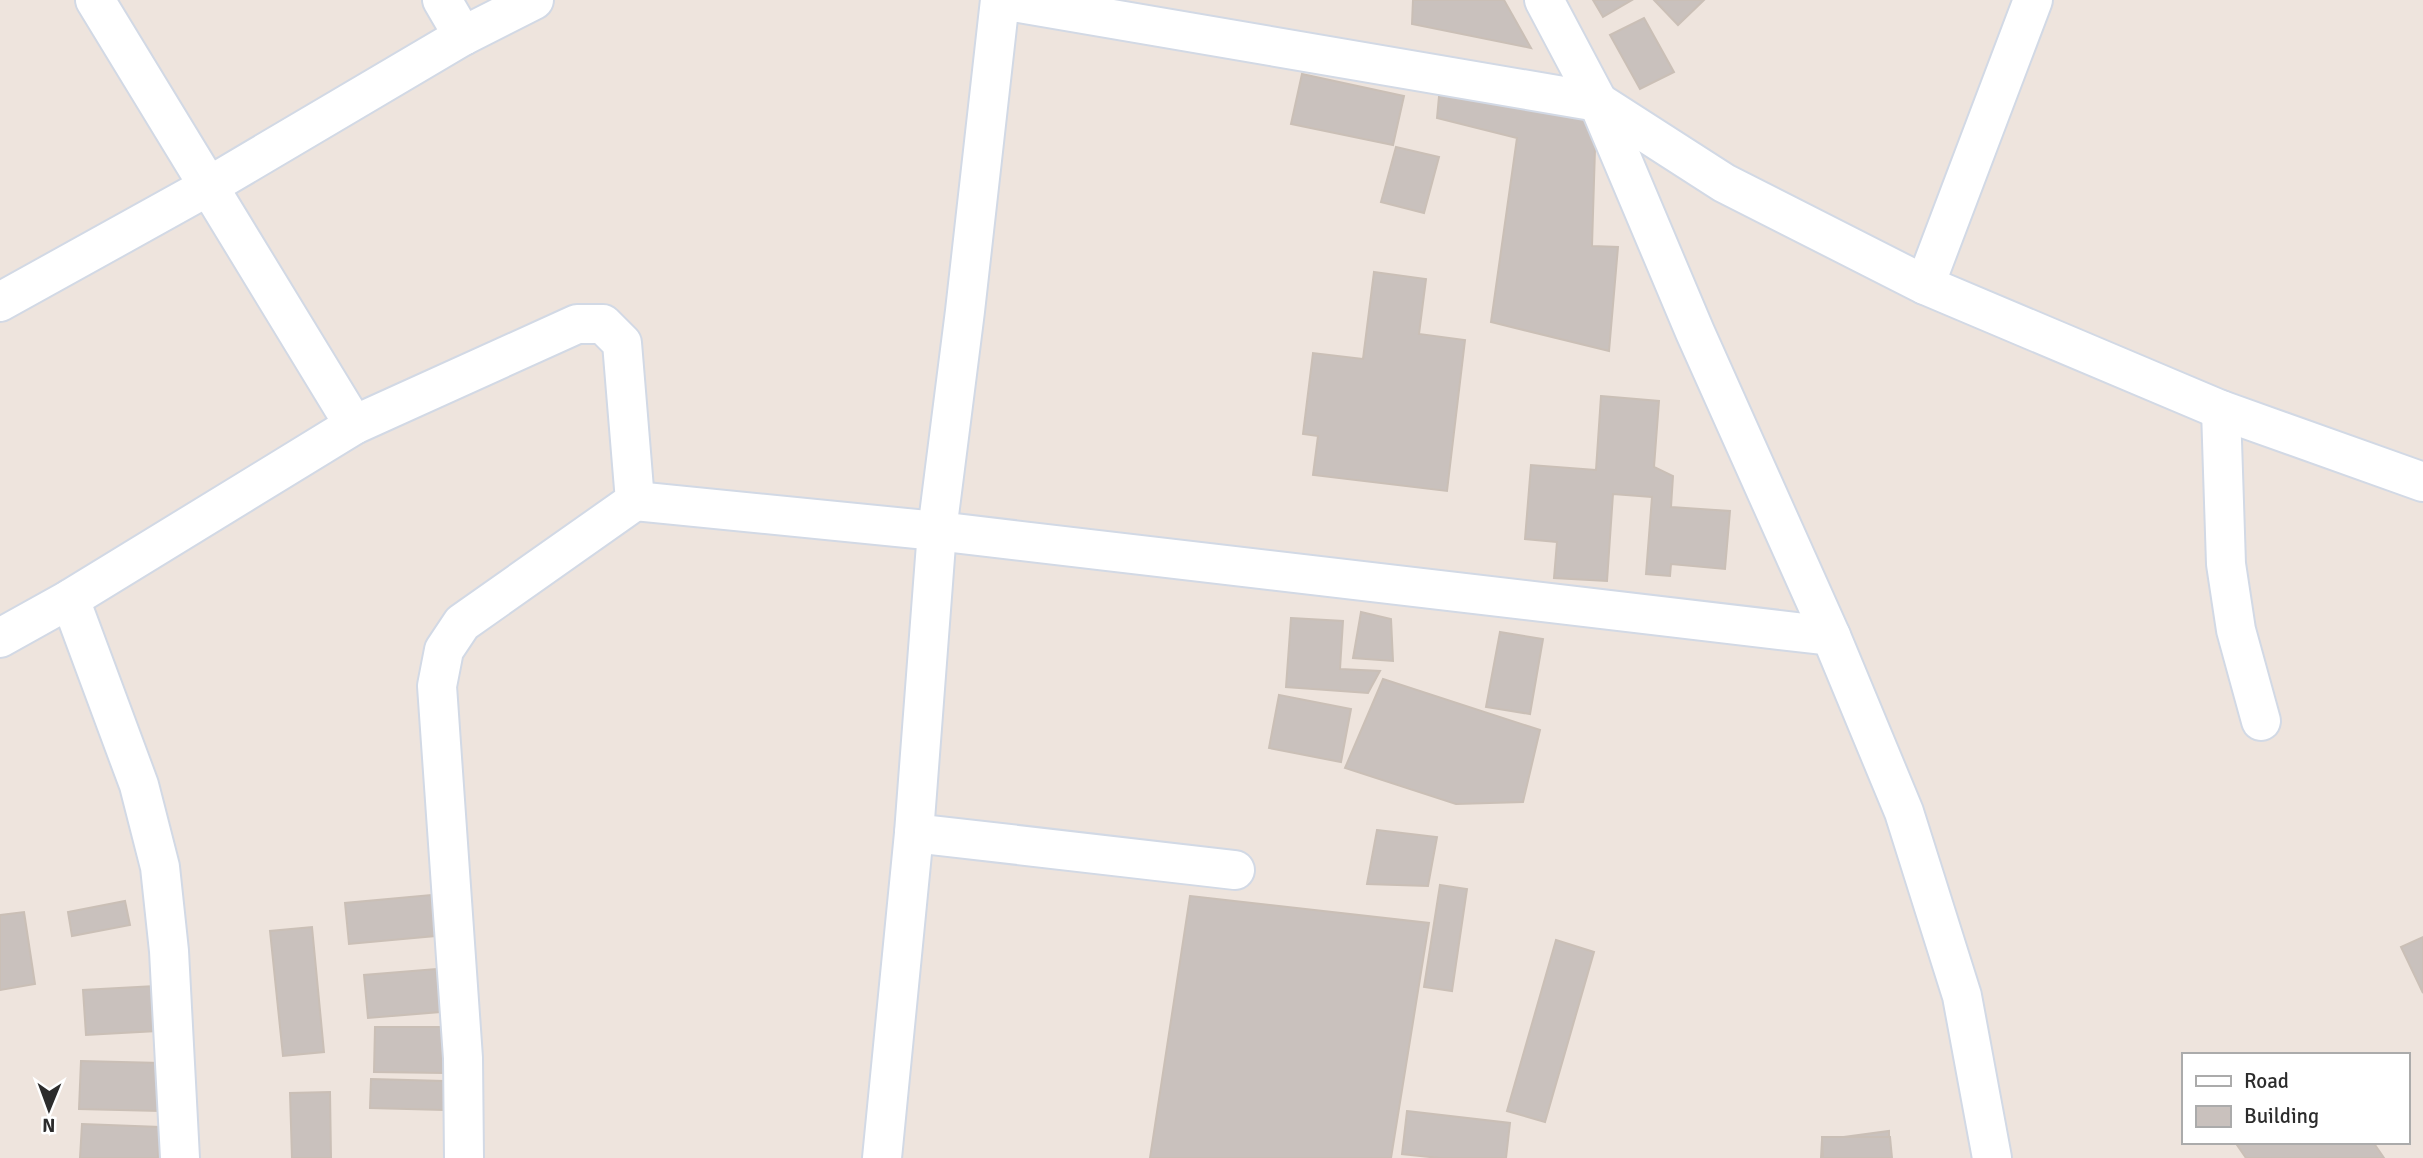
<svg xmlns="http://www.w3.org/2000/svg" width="2423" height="1158" viewBox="0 0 2423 1158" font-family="Signika,sans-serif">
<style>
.building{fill:#c9c1bd;stroke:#cabfb6;stroke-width:2}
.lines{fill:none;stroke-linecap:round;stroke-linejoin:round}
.minor-casing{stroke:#d2d9e5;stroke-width:42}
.secondary-casing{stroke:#d2d9e5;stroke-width:42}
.minor{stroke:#fff;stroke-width:38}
.secondary{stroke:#fff;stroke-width:38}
</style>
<rect width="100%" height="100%" fill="#eee4dd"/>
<g class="building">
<path d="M1413,0H1504L1531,48L1412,24Z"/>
<path d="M1593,0H1632L1603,17Z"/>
<path d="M1654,0H1704L1678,25Z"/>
<path d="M1644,18L1674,72L1640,89L1610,35Z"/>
<path d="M1302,74L1404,96L1393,145L1291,124Z"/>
<path d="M1440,86L1596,116L1592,246L1618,247L1609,351L1491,322L1517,138L1437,118Z"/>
<path d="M1396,147L1439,157L1424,213L1381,202Z"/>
<path d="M1374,272L1426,279L1419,334L1465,340L1447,491L1313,475L1318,436L1303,434L1313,353L1363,359Z"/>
<path d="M1601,396L1659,401L1654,467L1673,476L1671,507L1730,511L1725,569L1671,564L1670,576L1646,574L1652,497L1613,494L1607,581L1554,578L1557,542L1525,539L1531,465L1596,470Z"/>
<path d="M1361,612L1391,619L1393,661L1353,658Z"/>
<path d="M1291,618L1343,621L1340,669L1380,671L1368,693L1286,687Z"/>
<path d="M1500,632L1543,639L1530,714L1486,707Z"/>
<path d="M1383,679L1540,730L1523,802L1456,804L1345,768Z"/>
<path d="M1279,695L1351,709L1341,762L1269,748Z"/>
<path d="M1377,830L1437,837L1428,886L1367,884Z"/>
<path d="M1440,885L1467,889L1452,991L1424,987Z"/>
<path d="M431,895L435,936L349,944L345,903Z"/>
<path d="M1190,896L1429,923L1391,1158H1150Z"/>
<path d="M125,901L130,925L72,936L68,912Z"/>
<path d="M24,912L35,984L0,990V915Z"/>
<path d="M312,927L324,1052L283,1056L270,931Z"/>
<path d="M2423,937V993L2401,947Z"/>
<path d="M1556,940L1594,952L1545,1122L1507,1111Z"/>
<path d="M436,969L440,1012L368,1018L364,975Z"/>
<path d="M155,986L157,1031L86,1035L83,990Z"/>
<path d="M375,1027H444V1073L374,1072Z"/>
<path d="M81,1061L161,1063L160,1111L79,1109Z"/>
<path d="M371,1079L444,1081V1110L370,1108Z"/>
<path d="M330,1092L331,1158H292L290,1093Z"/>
<path d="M1407,1111L1510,1123L1506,1158H1439L1402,1154Z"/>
<path d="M82,1124L160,1127L158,1158H80Z"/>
<path d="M1889,1131V1158H1821L1822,1140Z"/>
<path d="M1822,1137H1890L1892,1158H1823Z"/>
<path d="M2235,1142H2373L2384,1158H2246Z"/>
</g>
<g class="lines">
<defs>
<g id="minor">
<path d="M95,0L354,425"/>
<path d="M442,0L463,36"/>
<path d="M1001,0L1598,102L1724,183L1925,285L2221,410L2423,482"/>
<path d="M1925,285L2033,0"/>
<path d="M0,302L209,186L463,36L534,0"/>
<path d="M2221,410L2226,564L2236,630L2261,721"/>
<path d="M635,501L937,531L1831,636"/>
<path d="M70,599L139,785L160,867L169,951L180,1158"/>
<path d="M0,638L70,599L354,425L577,324H603L622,343L635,501L462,623L444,650L437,686L463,1058L464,1158"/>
<path d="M914,833L1235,870"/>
<path d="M882,1158L914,833L937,531L965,311L1000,0"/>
</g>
<path id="secondary" d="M1544,0L1598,102L1695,332L1831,636L1904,812L1962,996L1992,1158"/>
</defs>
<use href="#minor" class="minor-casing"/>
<use href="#secondary" class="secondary-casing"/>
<use href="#minor" class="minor"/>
<use href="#secondary" class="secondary"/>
</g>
<rect x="2182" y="1053" width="228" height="91" fill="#ffffff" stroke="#ababab" stroke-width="2"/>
<rect x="2196" y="1076" width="35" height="10" fill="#ffffff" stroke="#ababab" stroke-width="2"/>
<text x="2244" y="1088" font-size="21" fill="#2c2c2c">Road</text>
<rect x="2196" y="1106" width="35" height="21" fill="#c9c1bd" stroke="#ababab" stroke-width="2"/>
<text x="2244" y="1123" font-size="21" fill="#2c2c2c">Building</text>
<g transform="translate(49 1109) rotate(181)" stroke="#ffffff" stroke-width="5" paint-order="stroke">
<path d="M0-5L12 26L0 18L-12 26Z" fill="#2c2c2c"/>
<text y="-10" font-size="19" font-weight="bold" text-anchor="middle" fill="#2c2c2c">N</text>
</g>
</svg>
